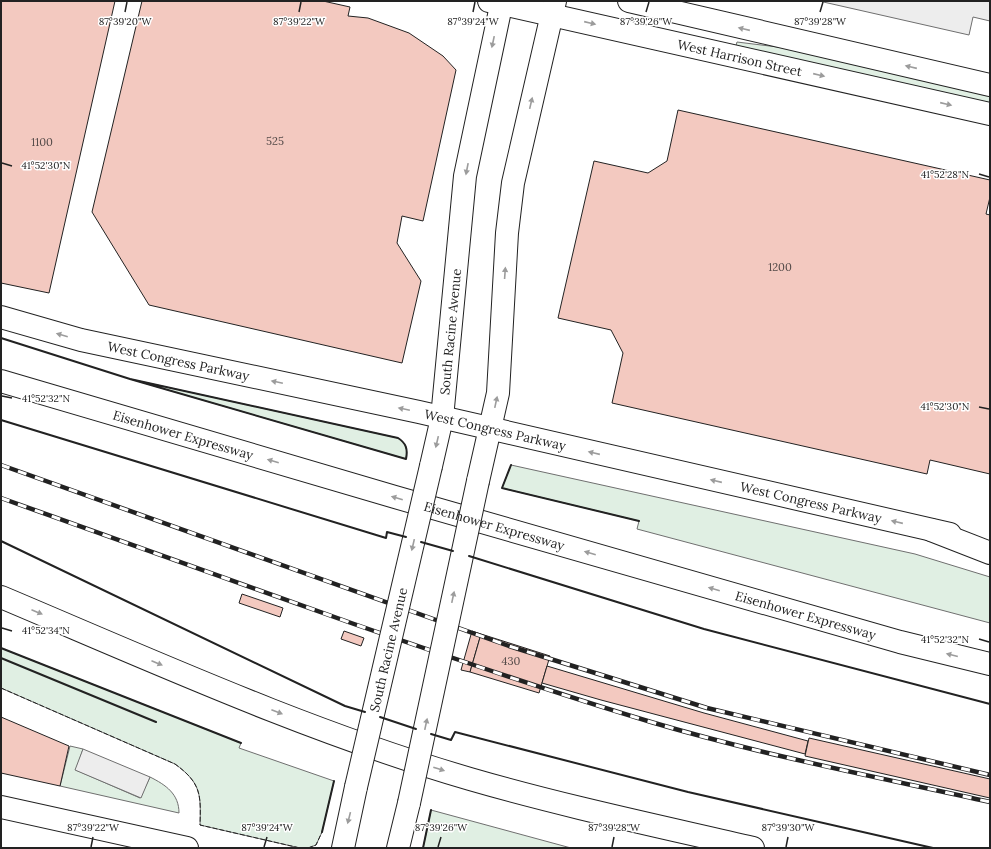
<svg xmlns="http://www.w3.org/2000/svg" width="991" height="849" viewBox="0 0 991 849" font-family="Lora,serif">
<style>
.green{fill:#e0efe3;stroke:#6f6f6f}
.parking{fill:#ededed;stroke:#6f6f6f}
.building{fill:#f3c9c0;stroke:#222}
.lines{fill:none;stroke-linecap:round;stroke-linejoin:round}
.tertiary-casing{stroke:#222;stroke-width:24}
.secondary-casing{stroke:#222;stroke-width:24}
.motorway-casing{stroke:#222;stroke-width:24}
.tertiary{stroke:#fff;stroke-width:22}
.secondary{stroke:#fff;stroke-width:22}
.motorway{stroke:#fff;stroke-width:22}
.rail-casing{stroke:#222;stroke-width:4.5}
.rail{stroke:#fff;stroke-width:3;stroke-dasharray:9;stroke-linecap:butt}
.tertiary-bridge-casing{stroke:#222;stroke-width:24;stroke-linecap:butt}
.tertiary-bridge{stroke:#fff;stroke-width:22}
.fence{stroke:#222;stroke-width:1;stroke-dasharray:5 2;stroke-linecap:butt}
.wall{stroke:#222;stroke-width:2}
.oneway{fill:#9c9c9c}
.ticks{fill:none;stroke:#222;stroke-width:1.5}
.labels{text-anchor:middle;stroke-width:3;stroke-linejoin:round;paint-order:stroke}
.number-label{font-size:11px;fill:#564c4a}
.street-label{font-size:13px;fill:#222;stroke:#fff}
.ticks-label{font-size:10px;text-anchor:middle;fill:#222;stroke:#fff;stroke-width:3;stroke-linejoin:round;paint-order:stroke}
</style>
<rect width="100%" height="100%" fill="#fff"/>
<g class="green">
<path d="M737,42L818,52L990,92V107L735,49Z"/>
<path d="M130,379L398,438C406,443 408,449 406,459Z"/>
<path d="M511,465L915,554L990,577V623L637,529L639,521L502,488Z"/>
<path d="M1,648L241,743L239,748L334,781L322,832L316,845L308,848H300L200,825C201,794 201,783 175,764L1,688Z"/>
<path d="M70,746L83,749L76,770L140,798L150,777C166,785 179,794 179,813L60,786Z"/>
<path d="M431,810L571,848H423Z"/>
</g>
<g class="parking">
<path d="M819,1H990V21L973,17L969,35Z"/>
<path d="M83,749L150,777L141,798L75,770Z"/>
</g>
<g class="building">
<path d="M1,1H115L49,293L1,283Z"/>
<path d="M142,1H323L350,7L348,16L368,18L409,33L443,56L456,70L423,221L402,216L397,243L421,281L402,363L149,305L92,212Z"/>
<path d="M678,110L990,180V197L986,214L990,215V474L930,460L927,474L612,403L623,353L611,330L558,318L594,161L648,173L667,161Z"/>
<path d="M242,594L283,608L280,617L239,603Z"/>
<path d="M344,631L364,638L361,646L341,639Z"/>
<path d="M472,631L481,634L470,672L461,670Z"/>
<path d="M481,634L550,656L539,693L470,672Z"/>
<path d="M547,666L704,713L808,741L805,754L601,700L542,683Z"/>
<path d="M1,717L69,746L60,786L1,773Z"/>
<path d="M809,738L990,779V798L805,756Z"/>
</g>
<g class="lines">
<defs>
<g id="tertiary">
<path id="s1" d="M1,317L81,340L419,412L950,534"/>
<path id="s2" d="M431,466L442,418L465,176L502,1"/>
<path d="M478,481L498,393L507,233L513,183L555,1"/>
<path d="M1,807L187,848"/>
<path d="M343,848L356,787"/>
<path d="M398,848L409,803"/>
</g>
<g id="secondary">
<path id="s3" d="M489,1L990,114"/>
<path d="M629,1L990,85"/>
</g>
<g id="motorway">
<path id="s4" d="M1,381L395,497L900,642L990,664"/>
<path d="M931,530L990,553"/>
<path d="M1,597C155,662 309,732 470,779C563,806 658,826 753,848"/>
</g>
</defs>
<use href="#tertiary" class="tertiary-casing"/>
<use href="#secondary" class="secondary-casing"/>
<use href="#motorway" class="motorway-casing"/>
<use href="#tertiary" class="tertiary"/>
<use href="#secondary" class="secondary"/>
<use href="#motorway" class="motorway"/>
<defs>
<g id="rail">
<path d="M1,465L509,646L707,708L990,775"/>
<path d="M1,498C118,540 236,582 354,624C452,658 551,692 651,722C762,755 877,777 990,802"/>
</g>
</defs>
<use href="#rail" class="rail-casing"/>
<use href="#rail" class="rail"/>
<defs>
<g id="tertiary-bridge">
<path id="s5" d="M356,787L431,466"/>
<path d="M409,803L478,481"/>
</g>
</defs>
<use href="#tertiary-bridge" class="tertiary-bridge-casing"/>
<use href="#tertiary-bridge" class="tertiary-bridge"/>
<g class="fence">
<path d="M1,688L175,764C201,783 201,794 200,825L300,848"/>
<path d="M308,848L316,845L322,832"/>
</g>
<g class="wall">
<path d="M1,338L130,379L398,438C406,443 408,449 406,459L130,379"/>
<path d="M1,420L386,538L387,532L406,537"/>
<path d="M511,465L502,488L639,521"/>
<path d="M1,541L345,706L365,712"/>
<path d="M421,542L453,551"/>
<path d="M469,556L704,629L990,704"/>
<path d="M1,648L241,743"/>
<path d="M1,658L156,722"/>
<path d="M380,717L416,729"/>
<path d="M431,734L451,740L455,732L688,792L933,848"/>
<path d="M322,832L334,781"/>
<path d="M423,848L431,810"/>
</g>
</g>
<defs><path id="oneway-solid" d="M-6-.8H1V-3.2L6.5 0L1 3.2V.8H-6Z"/></defs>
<g class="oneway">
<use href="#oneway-solid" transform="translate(590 23) rotate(13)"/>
<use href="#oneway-solid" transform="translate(744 29) rotate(-167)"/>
<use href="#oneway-solid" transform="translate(493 42) rotate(102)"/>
<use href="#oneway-solid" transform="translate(911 67) rotate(-167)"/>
<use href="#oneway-solid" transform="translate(819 75) rotate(13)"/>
<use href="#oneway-solid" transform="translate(531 103) rotate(-77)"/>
<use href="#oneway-solid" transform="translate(946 104) rotate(13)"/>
<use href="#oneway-solid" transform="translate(467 169) rotate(101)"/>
<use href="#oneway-solid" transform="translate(505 273) rotate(-86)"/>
<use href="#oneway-solid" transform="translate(62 335) rotate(-164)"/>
<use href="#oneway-solid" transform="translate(277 382) rotate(-168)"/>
<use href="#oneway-solid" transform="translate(496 402) rotate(-78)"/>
<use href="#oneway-solid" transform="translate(404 409) rotate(-168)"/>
<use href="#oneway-solid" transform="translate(437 442) rotate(103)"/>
<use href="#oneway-solid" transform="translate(594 453) rotate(-167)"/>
<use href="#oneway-solid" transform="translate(273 461) rotate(-164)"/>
<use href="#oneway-solid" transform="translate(716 481) rotate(-167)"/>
<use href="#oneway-solid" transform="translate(397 498) rotate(-164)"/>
<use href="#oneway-solid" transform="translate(897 522) rotate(-167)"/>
<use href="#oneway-solid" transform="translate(413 545) rotate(103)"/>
<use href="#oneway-solid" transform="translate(590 553) rotate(-164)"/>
<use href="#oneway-solid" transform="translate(714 589) rotate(-164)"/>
<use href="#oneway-solid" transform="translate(453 597) rotate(-78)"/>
<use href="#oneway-solid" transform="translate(37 612) rotate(23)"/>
<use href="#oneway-solid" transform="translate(952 655) rotate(-166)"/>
<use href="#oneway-solid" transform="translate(157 663) rotate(23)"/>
<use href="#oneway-solid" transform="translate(277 712) rotate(21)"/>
<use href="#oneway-solid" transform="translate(426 724) rotate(-78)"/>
<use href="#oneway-solid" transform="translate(439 769) rotate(18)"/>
<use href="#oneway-solid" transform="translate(349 818) rotate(104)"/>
</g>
<path class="ticks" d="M125,12L127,2M299,12L301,2M473,12L475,2M646,12L649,2M820,12L823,2M2,163L12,166M979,174L989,177M2,396L12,398M979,407L989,409M2,628L12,631M979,639L989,642M91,847L93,837M264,847L267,837M438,847L441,837M612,847L614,837M786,847L788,837"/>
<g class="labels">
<g class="number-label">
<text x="275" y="145">525</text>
<text x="42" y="146">1100</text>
<text x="780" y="271">1200</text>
<text x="511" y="665">430</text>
</g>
<g class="street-label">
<text dy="5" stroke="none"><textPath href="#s3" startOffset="257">West Harrison Street</textPath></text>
<text dy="5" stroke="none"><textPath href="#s2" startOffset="136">South Racine Avenue</textPath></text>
<text dy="5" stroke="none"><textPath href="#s1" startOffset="183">West Congress Parkway</textPath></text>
<text dy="5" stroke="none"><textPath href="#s1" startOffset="507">West Congress Parkway</textPath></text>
<text dy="5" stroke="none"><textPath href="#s4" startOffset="190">Eisenhower Expressway</textPath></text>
<text dy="5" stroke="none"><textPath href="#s1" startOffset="831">West Congress Parkway</textPath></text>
<text dy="5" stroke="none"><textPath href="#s4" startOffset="514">Eisenhower Expressway</textPath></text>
<text dy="5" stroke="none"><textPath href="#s4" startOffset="838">Eisenhower Expressway</textPath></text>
<text dy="5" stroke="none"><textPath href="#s5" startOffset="141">South Racine Avenue</textPath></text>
</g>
</g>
<g class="ticks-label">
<text x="125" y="25">87°39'20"W</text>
<text x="299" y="25">87°39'22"W</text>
<text x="473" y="25">87°39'24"W</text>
<text x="646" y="25">87°39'26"W</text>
<text x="820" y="25">87°39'28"W</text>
<text x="46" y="169">41°52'30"N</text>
<text x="945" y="178">41°52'28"N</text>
<text x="46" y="402">41°52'32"N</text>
<text x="945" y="410">41°52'30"N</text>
<text x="46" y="634">41°52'34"N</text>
<text x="945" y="643">41°52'32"N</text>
<text x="93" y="831">87°39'22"W</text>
<text x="267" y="831">87°39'24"W</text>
<text x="441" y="831">87°39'26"W</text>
<text x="614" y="831">87°39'28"W</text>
<text x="788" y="831">87°39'30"W</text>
</g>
<rect width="991" height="849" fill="none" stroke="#222222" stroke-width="4"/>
</svg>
